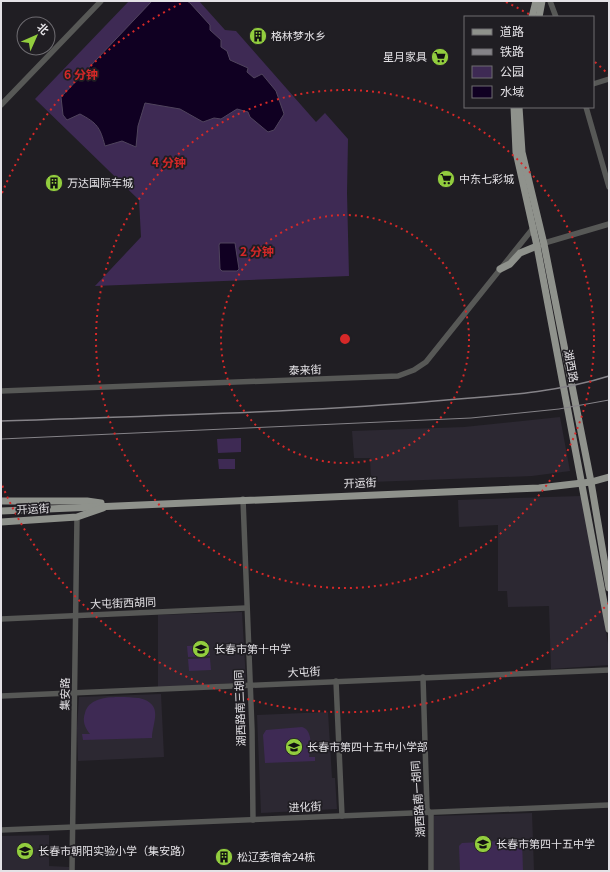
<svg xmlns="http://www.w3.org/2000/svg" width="610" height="872" viewBox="0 0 610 872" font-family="Georgia,'Noto Sans SC',serif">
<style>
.built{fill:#2c2832}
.green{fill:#3e2a54}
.water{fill:#100022;stroke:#50445d}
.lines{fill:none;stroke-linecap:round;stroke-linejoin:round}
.minor{stroke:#575856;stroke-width:5.5}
.major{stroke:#8f928c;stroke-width:7}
.tram{stroke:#858388;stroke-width:1}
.rail{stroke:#858388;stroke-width:1.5}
.ring{fill:none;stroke:#d62828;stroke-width:2;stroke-dasharray:2 4}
.labels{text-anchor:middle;stroke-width:3.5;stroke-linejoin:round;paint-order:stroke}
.poi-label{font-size:11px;fill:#e4e2e6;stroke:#201e23;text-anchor:start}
.street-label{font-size:11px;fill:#e4e2e6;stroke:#201e23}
.centre{fill:#d62828;stroke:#201e23;stroke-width:2}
.ring-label{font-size:12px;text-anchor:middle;font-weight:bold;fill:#d62828;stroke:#201e23;stroke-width:3.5;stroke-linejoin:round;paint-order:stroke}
</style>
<rect width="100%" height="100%" fill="#201e23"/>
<g class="built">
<path d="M560,417L570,471L532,476L371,482L370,458H354L352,431L464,427Z"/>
<path d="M581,496L604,618L609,650V665L551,669L549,606L508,607L507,591H498V525L459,527L458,500Z"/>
<path d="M242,612L246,682L158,688V615Z"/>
<path d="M161,694L164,757L78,761L77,728L79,697Z"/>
<path d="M328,712L332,778H335L337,809L261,813L257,715Z"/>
<path d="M532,813L534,871H434V816Z"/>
<path d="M49,835V866L69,867V871H1V836Z"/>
</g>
<g class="green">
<path d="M129,1H199L225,30L236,31L316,122L325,113L348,139L347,193L349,276L95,286L141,237L139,200L35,99Z"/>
<path d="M241,438V452L218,453L217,439Z"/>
<path d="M218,459H235V469H219Z"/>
<path d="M210,645V656L188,657L187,646Z"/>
<path d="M210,658L211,670L189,671L188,659Z"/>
<path d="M139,698C165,704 152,723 152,738L83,740L82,734H90C85,728 82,721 85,713C90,693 122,697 139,698Z"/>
<path d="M302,727C313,730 311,748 309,757H315V761L265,763L263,735L266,730Z"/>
<path d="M522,840L523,871H460L459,846L462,843Z"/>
</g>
<g class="water">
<path d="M152,1H187L190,3L210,25V30L221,40V47L227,51L230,60L248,68L247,72L254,78L262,74L276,91L284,114L274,130L268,132L250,117L248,112L237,109L221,119L214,118L203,122L180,109L145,103L138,126L136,147L122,141L105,146C100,127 97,123 80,114L67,120L63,115L61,97Z"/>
<path d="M220,243H235L239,269L237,271H222L220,269L219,245Z"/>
</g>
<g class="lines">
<g class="minor">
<path d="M550,1L556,17"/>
<path d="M593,84L609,79"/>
<path d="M1,105L101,1"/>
<path d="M586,107L609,187"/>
<path d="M541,244L609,224"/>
<path d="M1,391L398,376L414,370L426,362L534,227"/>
<path d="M243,499L252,730L253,820"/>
<path d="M1,619L246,608"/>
<path d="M423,677L427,809L431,815V871"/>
<path d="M336,681L342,816"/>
<path d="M1,696L609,670"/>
<path d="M1,830L609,805"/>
<path d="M72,871L77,517"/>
</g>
<g class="major">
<path d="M532,17L536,1"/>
<path d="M539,17L542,1"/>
<path d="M514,107L516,152L537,246L609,629"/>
<path d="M519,107L522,152L544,244L591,482L609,588"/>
<path d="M500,269L510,264L520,253L537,246"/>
<path d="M1,501H87L101,503"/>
<path d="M1,511L539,488L591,482L609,477"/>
<path d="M1,522L77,517L103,508"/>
</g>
<path class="tram" d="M1,439L471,418L559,409L609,400"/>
<path class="rail" d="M1,421C142,416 283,413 424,402C486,396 549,395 609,376"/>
</g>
<g class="ring">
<circle cx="345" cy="339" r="124"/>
<circle cx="345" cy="339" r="249"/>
<path d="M609 603A373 373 0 0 1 2 485M2 193A373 373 0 0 1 184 2M506 2A373 373 0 0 1 532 16M595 62A373 373 0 0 1 609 75"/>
</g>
<defs>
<symbol id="building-disc" viewBox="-11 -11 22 22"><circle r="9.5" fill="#92cd3e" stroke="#201e23"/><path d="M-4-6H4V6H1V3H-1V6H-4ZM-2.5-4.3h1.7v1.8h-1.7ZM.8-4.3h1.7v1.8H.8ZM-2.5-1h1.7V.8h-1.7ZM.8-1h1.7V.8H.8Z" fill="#111"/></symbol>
<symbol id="supermarket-disc" viewBox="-11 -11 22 22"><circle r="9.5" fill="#92cd3e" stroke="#201e23"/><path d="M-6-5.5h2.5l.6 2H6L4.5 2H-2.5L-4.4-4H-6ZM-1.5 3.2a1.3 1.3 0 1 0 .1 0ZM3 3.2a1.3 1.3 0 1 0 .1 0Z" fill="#111"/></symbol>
<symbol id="school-disc" viewBox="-11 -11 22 22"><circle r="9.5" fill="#92cd3e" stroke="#201e23"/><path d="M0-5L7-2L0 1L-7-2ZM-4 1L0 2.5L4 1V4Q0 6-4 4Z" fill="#111"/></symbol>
</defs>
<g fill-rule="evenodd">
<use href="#building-disc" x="248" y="26" width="20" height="20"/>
<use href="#supermarket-disc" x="430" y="47" width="20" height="20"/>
<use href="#supermarket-disc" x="436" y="169" width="20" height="20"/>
<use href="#building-disc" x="44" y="173" width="20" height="20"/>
<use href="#school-disc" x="191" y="639" width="20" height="20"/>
<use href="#school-disc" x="284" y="737" width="20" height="20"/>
<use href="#school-disc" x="473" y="834" width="20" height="20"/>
<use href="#school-disc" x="15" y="841" width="20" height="20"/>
<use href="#building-disc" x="214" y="847" width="20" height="20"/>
</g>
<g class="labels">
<g class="poi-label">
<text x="271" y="40">格林梦水乡</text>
<text x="427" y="61" text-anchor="end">星月家具</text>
<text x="459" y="183">中东七彩城</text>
<text x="67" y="187">万达国际车城</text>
<text x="214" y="653">长春市第十中学</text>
<text x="307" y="751">长春市第四十五中小学部</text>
<text x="496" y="848">长春市第四十五中学</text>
<text x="38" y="855">长春市朝阳实验小学（集安路）</text>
<text x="237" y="861">松辽委宿舍24栋</text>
</g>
<g class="street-label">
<text transform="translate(571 366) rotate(79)" y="4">湖西路</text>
<text transform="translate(305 370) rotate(-2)" y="4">泰来街</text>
<text transform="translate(360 483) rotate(-2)" y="4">开运街</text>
<text transform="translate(33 509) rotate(-3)" y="4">开运街</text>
<text transform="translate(123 603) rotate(-2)" y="4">大屯街西胡同</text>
<text transform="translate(304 672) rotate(-3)" y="4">大屯街</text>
<text transform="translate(65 694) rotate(-89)" y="4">集安路</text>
<text transform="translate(240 708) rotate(-92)" y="4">湖西路南三胡同</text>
<text transform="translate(418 799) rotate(-94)" y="4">湖西路南一胡同</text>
<text transform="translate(305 807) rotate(-3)" y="4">进化街</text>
</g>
</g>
<circle cx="345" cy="339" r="6" class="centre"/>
<g class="ring-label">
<text x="81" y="79">6 分钟</text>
<text x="169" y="167">4 分钟</text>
<text x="257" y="256">2 分钟</text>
</g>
<rect width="610" height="872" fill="none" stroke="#e4e2e6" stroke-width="4"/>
<rect x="464" y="16" width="130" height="92" fill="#201e23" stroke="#6e6c71"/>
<rect x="472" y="29" width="20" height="6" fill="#8f928c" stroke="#6e6c71"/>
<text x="500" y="36" font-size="12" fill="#e4e2e6">道路</text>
<rect x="472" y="49" width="20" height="6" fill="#858388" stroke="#6e6c71"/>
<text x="500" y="56" font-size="12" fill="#e4e2e6">铁路</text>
<rect x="472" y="66" width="20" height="12" fill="#3e2a54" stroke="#6e6c71"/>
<text x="500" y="76" font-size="12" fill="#e4e2e6">公园</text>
<rect x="472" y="86" width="20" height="12" fill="#100022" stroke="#6e6c71"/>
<text x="500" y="96" font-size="12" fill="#e4e2e6">水域</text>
<g transform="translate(36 36) rotate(45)"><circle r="19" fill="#201e23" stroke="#6e6c71"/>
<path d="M0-3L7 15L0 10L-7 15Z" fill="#92cd3e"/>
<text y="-6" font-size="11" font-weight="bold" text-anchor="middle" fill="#e4e2e6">北</text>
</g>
</svg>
